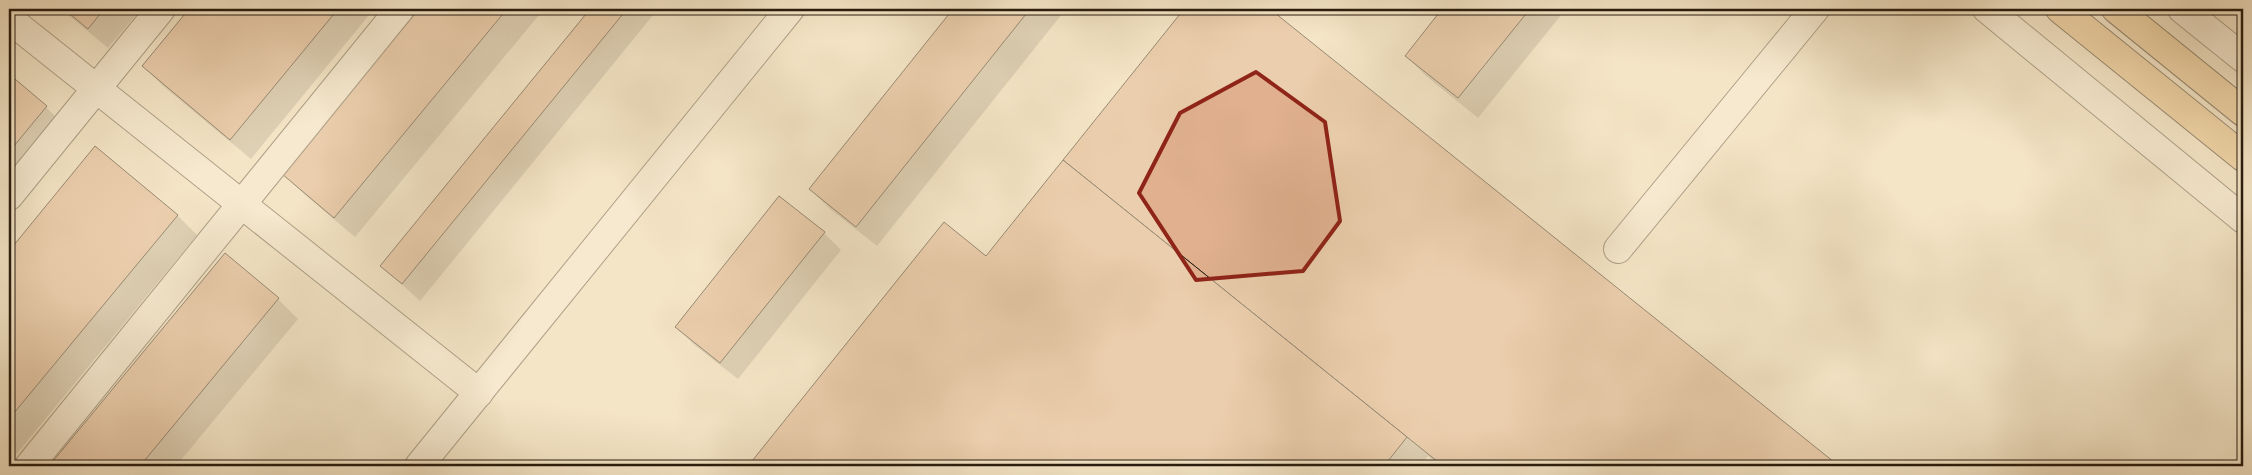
<svg xmlns="http://www.w3.org/2000/svg" width="2252" height="475" viewBox="0 0 2252 475" font-family="'IM FELL French Canon',serif">
<style>
.shadow{fill:#0003}
.building{fill:#e1b18f;stroke:#281c0e}
.lines{fill:none;stroke-linecap:round;stroke-linejoin:round}
.minor-casing{stroke:#5b4e3c;stroke-width:30}
.major-casing{stroke:#281c0e;stroke-width:30}
.minor{stroke:#f8eeda;stroke-width:28}
.major{stroke:#eac283;stroke-width:28}
.marked{fill:none;stroke:#8f2418;stroke-width:4;stroke-linejoin:round}
</style>
<rect width="100%" height="100%" fill="#f4e5c6"/>
<filter id="stains"><feTurbulence type="fractalNoise" baseFrequency=".004" numOctaves="4"/><feColorMatrix values="0 0 0 0 .2 0 0 0 0 .09 0 0 0 0 .02 0 0 0 .5 -.17"/></filter>
<radialGradient id="worn" r=".72"><stop offset=".6" stop-color="#630" stop-opacity="0"/><stop offset="1" stop-color="#630" stop-opacity=".3"/></radialGradient>
<g class="shadow">
<path d="M61,9H141L108,48Z"/>
<path d="M191,9H374L251,159L163,86L143,66Z"/>
<path d="M420,9H544L355,237L304,194L284,174Z"/>
<path d="M592,9H658L420,301L382,266Z"/>
<path d="M955,9H1066L877,246L830,209L810,189Z"/>
<path d="M1185,9H1268L1837,466H1440L1428,456L1420,466H750L944,224L986,258Z"/>
<path d="M1444,9H1566L1478,118L1426,76L1406,56Z"/>
<path d="M9,76L46,107L66,127L9,196Z"/>
<path d="M95,148L177,215L197,235L9,463V253Z"/>
<path d="M824,233L841,250L738,379L693,344L676,326Z"/>
<path d="M225,255L278,299L298,319L176,466H50Z"/>
</g>
<g class="building">
<path d="M64,9H104L88,29Z"/>
<path d="M189,9H338L230,140L142,66Z"/>
<path d="M419,9H507L334,218L282,174Z"/>
<path d="M590,9H627L402,284L380,266Z"/>
<path d="M953,9H1030L856,227L809,189Z"/>
<path d="M1184,9H1270L1839,466H1443L1063,160Z"/>
<path d="M1442,9H1530L1458,98L1405,56Z"/>
<path d="M9,74L47,106L9,152Z"/>
<path d="M95,146L178,215L9,419V251Z"/>
<path d="M1063,160L1407,437L1384,466H748L944,222L986,256Z"/>
<path d="M779,196L825,232L720,363L675,327Z"/>
<path d="M225,253L279,298L140,466H49Z"/>
</g>
<g class="lines">
<defs>
<g id="minor">
<path d="M1987,9L2243,219"/>
<path d="M2182,9L2243,58"/>
<path d="M9,19L479,393"/>
<path d="M9,196L161,9"/>
<path d="M1618,249L1815,9"/>
<path d="M29,466L400,9"/>
<path d="M419,466L790,9"/>
</g>
<g id="major">
<path d="M2060,9L2243,157"/>
<path d="M2116,9L2243,112"/>
</g>
</defs>
<use href="#minor" class="minor-casing"/>
<use href="#major" class="major-casing"/>
<use href="#minor" class="minor"/>
<use href="#major" class="major"/>
</g>
<path d="M0 0H2252V475H0ZM1256,72L1325,122L1340,221L1303,271L1196,280L1139,193L1180,113Z" fill="#f4e5c6" fill-opacity=".55" fill-rule="evenodd"/>
<path class="marked" d="M1256,72L1325,122L1340,221L1303,271L1196,280L1139,193L1180,113Z"/>
<rect width="2252" height="475" fill="none" stroke="#f4e5c6" stroke-width="30"/>
<rect x="10" y="10" width="2232" height="455" fill="none" stroke="#281c0e" stroke-width="2.5"/>
<rect x="15" y="15" width="2222" height="445" fill="none" stroke="#281c0e"/>
<rect width="100%" height="100%" filter="url(#stains)"/>
<rect width="100%" height="100%" fill="url(#worn)"/>
</svg>
